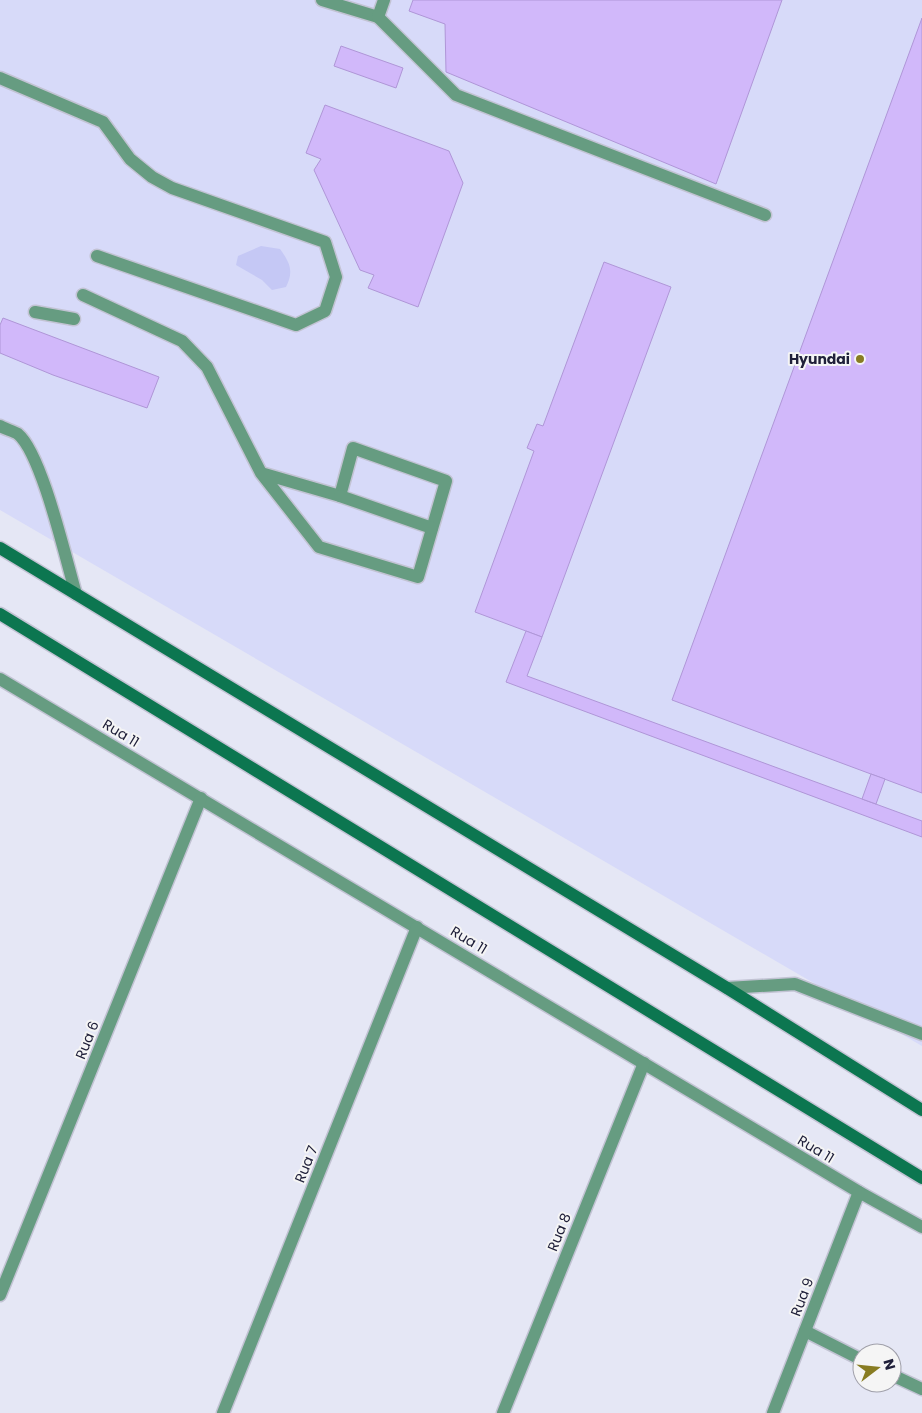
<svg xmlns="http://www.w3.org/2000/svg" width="922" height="1413" viewBox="0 0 922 1413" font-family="Poppins,sans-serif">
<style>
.built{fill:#d7daf9}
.water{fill:#c5c8f5}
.building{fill:#d1b8fa;stroke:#af96d7}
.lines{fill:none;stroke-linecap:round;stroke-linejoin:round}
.lane-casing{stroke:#c2c3d3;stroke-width:15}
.street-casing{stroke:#c2c3d3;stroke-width:15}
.secondary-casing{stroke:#c2c3d3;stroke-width:15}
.lane{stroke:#669c81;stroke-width:12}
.street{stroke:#669c81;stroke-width:12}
.secondary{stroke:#0c7650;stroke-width:12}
.poi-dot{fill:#887c22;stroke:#f5f5f5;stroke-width:2}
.labels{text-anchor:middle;stroke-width:4;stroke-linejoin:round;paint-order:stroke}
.poi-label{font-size:14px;font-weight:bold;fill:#20203a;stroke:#f5f5f5;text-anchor:end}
.street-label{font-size:14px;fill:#20203a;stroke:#f5f5f5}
</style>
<rect width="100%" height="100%" fill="#e5e7f5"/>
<path class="built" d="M0,0H922V1046L0,510Z"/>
<path class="water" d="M261,246L280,249C290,263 294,271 286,287L272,290L262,280L236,265L238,256Z"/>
<g class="building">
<path d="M413,0H782L716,184L446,72L445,24L409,11Z"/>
<path d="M922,18V793L672,700Z"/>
<path d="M341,46L403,68L396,88L334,66Z"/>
<path d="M325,105L449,151L463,183L418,307L368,288L374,275L360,270L314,170L321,159L306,153Z"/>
<path d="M604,262L671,287L542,637L475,612L534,451L527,448L537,424L543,426Z"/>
<path d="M3,318L159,377L147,408L53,375L0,353V325Z"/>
<path d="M526,631L542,637L527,676L922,821V837L506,682Z"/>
<path d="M871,774L885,779L876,804L862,799Z"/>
</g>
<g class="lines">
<defs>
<g id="lane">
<path d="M322,0L378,17"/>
<path d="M384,0L378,17L456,95L765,215"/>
<path d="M0,78L103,122L130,159L152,177L172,188L325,242L336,277L325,311L296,325L97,256"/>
<path d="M83,295L182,341L207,367L261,473L319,547L418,577L446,481L353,448L340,496L261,473"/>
<path d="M35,312L74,319"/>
<path d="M0,426C5,429 13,431 18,434C42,454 66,560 76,594"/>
<path d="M340,496L432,528"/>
<path d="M727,988L795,984L922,1034"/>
</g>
<g id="street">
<path d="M0,679L859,1192L922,1227"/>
<path d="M0,1295L201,798"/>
<path d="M805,1331L862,1360"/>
<path d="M892,1375L922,1389"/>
<path d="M223,1413L417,927"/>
<path d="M503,1413L644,1063"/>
<path d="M773,1413L859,1192"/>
</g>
<g id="secondary">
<path d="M0,548L727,988L922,1110"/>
<path d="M0,614L922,1178"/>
</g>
</defs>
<use href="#lane" class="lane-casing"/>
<use href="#street" class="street-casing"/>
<use href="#secondary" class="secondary-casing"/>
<use href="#lane" class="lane"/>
<use href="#street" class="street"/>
<use href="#secondary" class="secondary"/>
</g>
<circle class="poi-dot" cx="860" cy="359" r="5"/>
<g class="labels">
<g class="poi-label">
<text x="850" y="364">Hyundai</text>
</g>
<g class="street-label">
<text transform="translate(121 733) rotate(31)" y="5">Rua 11</text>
<text transform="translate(469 940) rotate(31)" y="5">Rua 11</text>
<text transform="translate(87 1040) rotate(-68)" y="5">Rua 6</text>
<text transform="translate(816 1149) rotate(31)" y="5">Rua 11</text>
<text transform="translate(306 1164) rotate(-68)" y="5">Rua 7</text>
<text transform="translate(559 1232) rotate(-68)" y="5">Rua 8</text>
<text transform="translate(802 1297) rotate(-69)" y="5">Rua 9</text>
</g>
</g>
<g transform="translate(877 1368) rotate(74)"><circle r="24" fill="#f5f5f5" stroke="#a0a0aa"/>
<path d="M0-4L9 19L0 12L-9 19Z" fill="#887c22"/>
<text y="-8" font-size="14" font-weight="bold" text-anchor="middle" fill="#20203a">N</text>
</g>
</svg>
